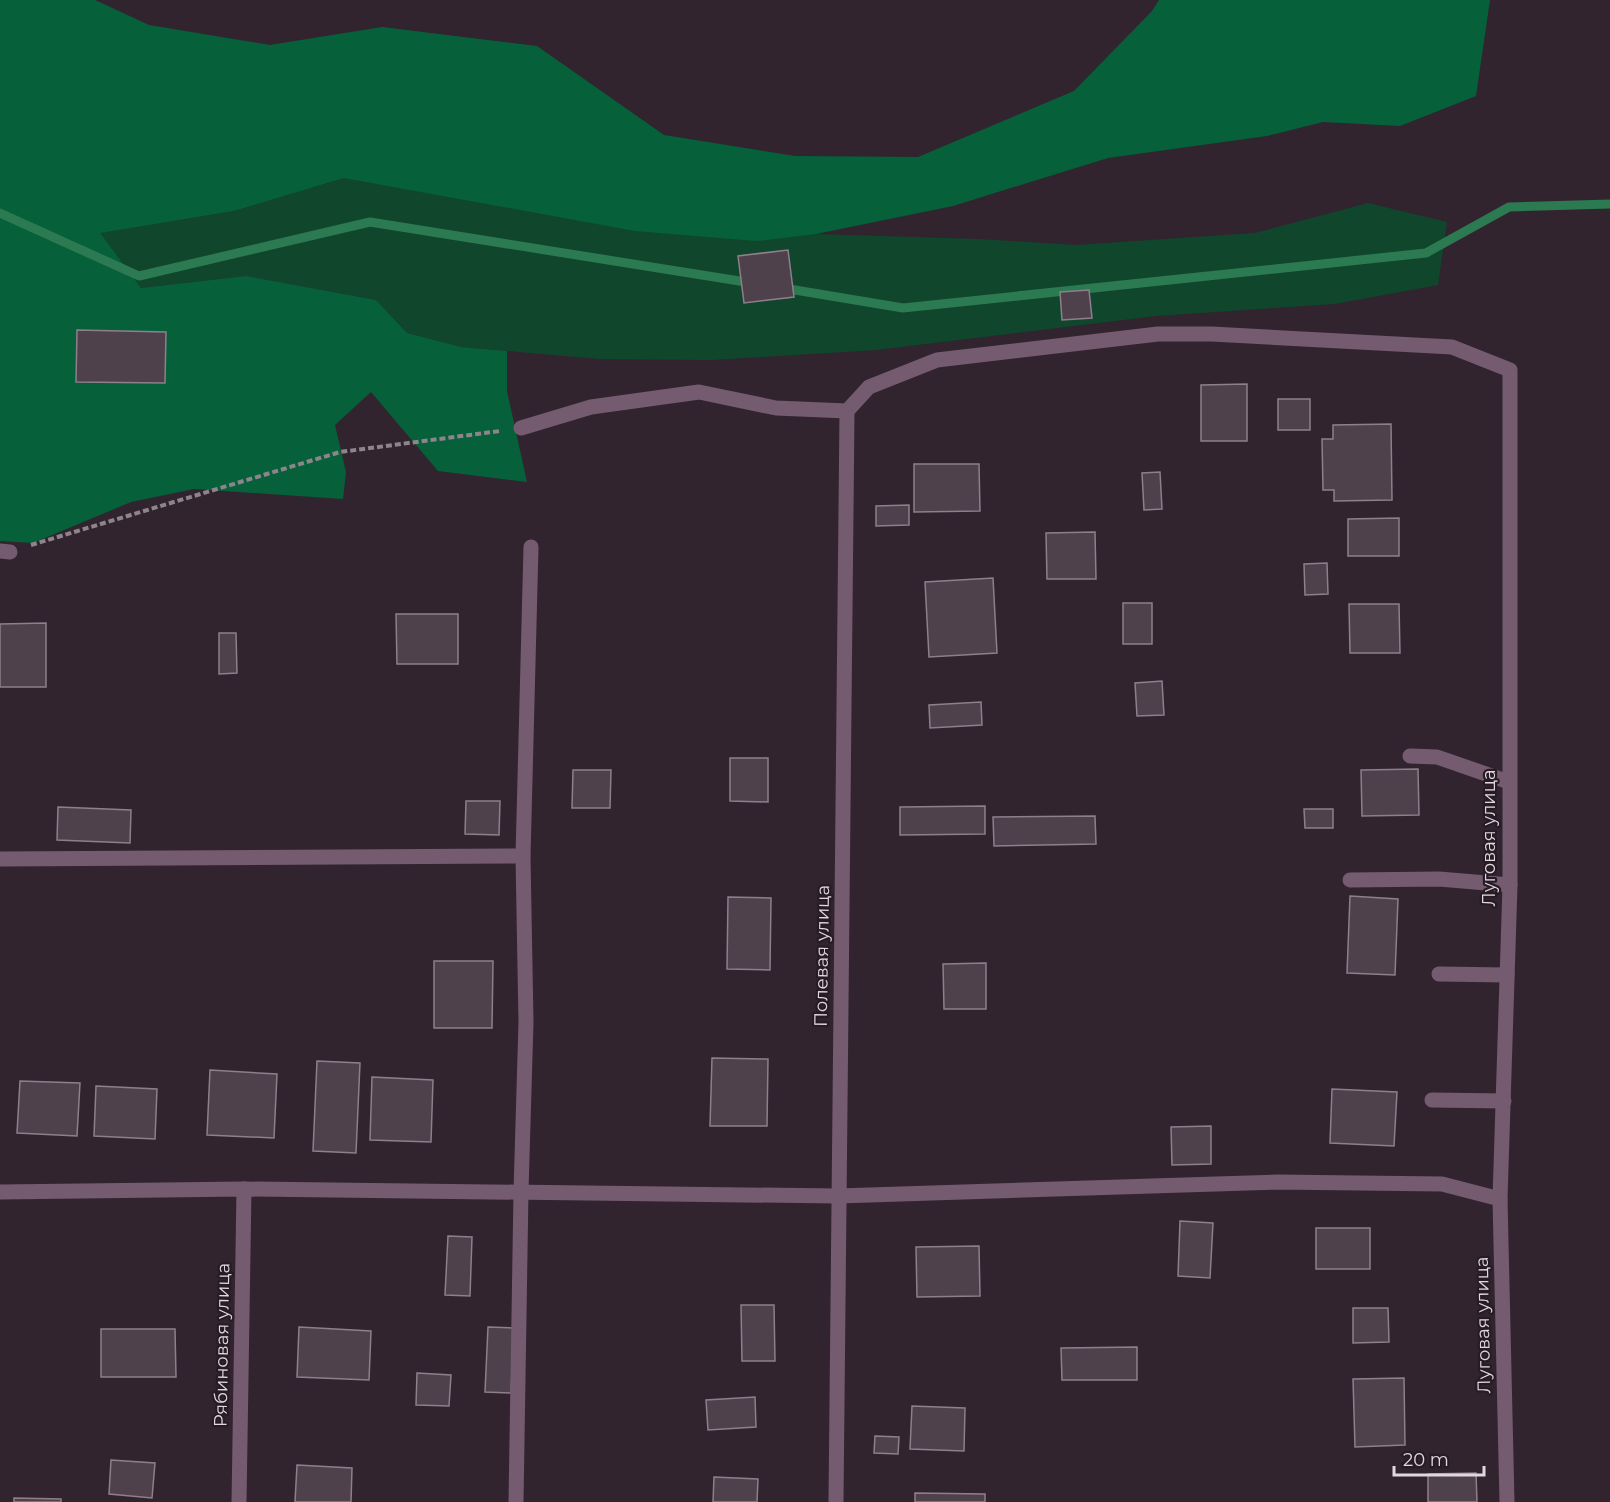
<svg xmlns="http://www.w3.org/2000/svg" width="1610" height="1502" viewBox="0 0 1610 1502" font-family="Montserrat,sans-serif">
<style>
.green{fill:#10472c}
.forest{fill:#06613a}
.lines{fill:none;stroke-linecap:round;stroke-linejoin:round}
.stream{stroke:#2c7a52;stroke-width:9}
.building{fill:#4f414c;stroke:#8e7f8b;stroke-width:1.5}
.path{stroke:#8e848c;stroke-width:4;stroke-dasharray:6 3;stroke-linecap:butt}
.minor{stroke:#755b70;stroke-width:15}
.labels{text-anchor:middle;stroke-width:4.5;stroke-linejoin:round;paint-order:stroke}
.street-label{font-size:18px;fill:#e0d8de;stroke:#271b25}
</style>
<rect width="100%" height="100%" fill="#31242f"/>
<path class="green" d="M643,173L816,234L978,239L1076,245L1255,233L1368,203L1447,222L1438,285L1335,304L1156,316L876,350L712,360L599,359L461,347L407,333L376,300L246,276L141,288L99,233L234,211L344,178Z"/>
<path class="forest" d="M0,0H95L149,25L270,45L382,27L537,46L664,135L795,156L918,157L1074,91L1152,11L1159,0H1490L1476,96L1400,126L1323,122L1267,136L1108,158L953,206L816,234L757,241L635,231L344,178L234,211L100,233L141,288L246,276L376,300L407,333L461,347L507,351V391L527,482L438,471L371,392L335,425L346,472L343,499L194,489L131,502L33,543L0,541Z"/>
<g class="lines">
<g class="stream">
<path d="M0,213L139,276L370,222L752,283"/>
<path d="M783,288L903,308L1426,253L1509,207L1610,204"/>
</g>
</g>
<g class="building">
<path d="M788,250L794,297L744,303L738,256Z"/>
<path d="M1089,290L1092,318L1062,320L1060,292Z"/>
<path d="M77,330L166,332L165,383L76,382Z"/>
<path d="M1247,384V441H1201V385Z"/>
<rect x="1278" y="399" width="32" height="31"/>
<path d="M1391,424L1392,500L1334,501V490H1323L1322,439H1333V425Z"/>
<path d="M914,464H979L980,511L914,512Z"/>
<path d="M1160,472L1162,509L1144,510L1142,473Z"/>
<path d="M909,505V525L876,526V506Z"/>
<path d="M1399,518V556H1348V519Z"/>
<path d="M1095,532L1096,579H1047L1046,533Z"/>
<path d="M1327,563L1328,594L1305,595L1304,564Z"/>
<path d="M993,578L997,653L929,657L925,582Z"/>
<rect x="1123" y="603" width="29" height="41"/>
<path d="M1349,604H1399L1400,653H1350Z"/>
<path d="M396,614H458V664H397Z"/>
<path d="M46,623V687H0V624Z"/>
<path d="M219,633H236L237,673L219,674Z"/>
<path d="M1162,681L1164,715L1137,716L1135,683Z"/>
<path d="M981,702L982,725L930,728L929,705Z"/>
<path d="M730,758H768V802L730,801Z"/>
<path d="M1418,769L1419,815L1362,816L1361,770Z"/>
<path d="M573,770H611L610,808H572Z"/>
<path d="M466,801H500L499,835L465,834Z"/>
<path d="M985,806V834L900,835V807Z"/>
<path d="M58,807L131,810L130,843L57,840Z"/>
<path d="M1304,809H1333V828H1305Z"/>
<path d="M1095,816L1096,844L994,846L993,817Z"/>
<path d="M1350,896L1398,899L1395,975L1347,973Z"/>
<path d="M728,897L771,898L770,970L727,969Z"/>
<path d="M434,961H493L492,1028H434Z"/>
<path d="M986,963V1009H944L943,964Z"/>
<path d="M712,1058L768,1059L767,1126H710Z"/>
<path d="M317,1061L360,1063L356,1153L313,1151Z"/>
<path d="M210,1070L277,1074L274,1138L207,1135Z"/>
<path d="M372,1077L433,1080L431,1142L370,1140Z"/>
<path d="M20,1081L80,1083L77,1136L17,1133Z"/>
<path d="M96,1086L157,1089L155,1139L94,1136Z"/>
<path d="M1332,1089L1397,1092L1394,1146L1330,1143Z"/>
<path d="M1211,1126V1164L1172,1165L1171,1127Z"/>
<path d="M1180,1221L1213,1223L1210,1278L1178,1276Z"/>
<rect x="1316" y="1228" width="54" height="41"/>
<path d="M448,1236L472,1237L470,1296L445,1295Z"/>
<path d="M979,1246L980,1296L917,1297L916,1247Z"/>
<path d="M741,1305H774L775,1361H742Z"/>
<path d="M1353,1308H1388L1389,1342L1353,1343Z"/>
<path d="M299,1327L371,1331L369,1380L297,1377Z"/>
<path d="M488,1327L514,1328L511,1393L485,1392Z"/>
<path d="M101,1329H175L176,1377H101Z"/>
<path d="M1137,1347V1380H1062L1061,1348Z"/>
<path d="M417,1373L451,1375L449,1406L416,1405Z"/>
<path d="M1404,1378L1405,1445L1355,1447L1353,1379Z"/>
<path d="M755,1397L756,1427L708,1430L706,1400Z"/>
<path d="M912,1406L965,1408L964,1451L910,1449Z"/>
<path d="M875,1436L899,1437L898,1454L874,1453Z"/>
<path d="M111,1460L155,1463L152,1498L109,1494Z"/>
<path d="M297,1465L352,1468L351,1502H295Z"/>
<path d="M1476,1473L1477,1502H1428V1474Z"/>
<path d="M714,1477L758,1479L757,1502H713Z"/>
<path d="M915,1493L985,1494V1502H915Z"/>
<path d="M14,1498L61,1499V1502H14Z"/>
</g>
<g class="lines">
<path class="path" d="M31,545L340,452L500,431"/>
<g class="minor">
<path d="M521,428L591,407L699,392L776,408L847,411L869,387L937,360L1158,334H1212L1452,347L1510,370V885L1500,1199L1507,1502"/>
<path d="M0,551L10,552"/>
<path d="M1410,756L1437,757L1509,782"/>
<path d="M0,859L523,856"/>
<path d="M1350,880L1439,879L1510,885"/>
<path d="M1439,974L1507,975"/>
<path d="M1432,1100L1504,1101"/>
<path d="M0,1192L244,1189L838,1196L1277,1182L1442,1184L1500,1199"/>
<path d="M239,1502L244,1189"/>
<path d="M516,1502L521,1191L526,1022L523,856L531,547"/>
<path d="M836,1502L847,411"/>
</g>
</g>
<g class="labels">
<g class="street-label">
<text transform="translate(1489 838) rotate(-90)" y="6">Луговая улица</text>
<text transform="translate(822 956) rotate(-89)" y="6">Полевая улица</text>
<text transform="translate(1483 1325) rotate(-91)" y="6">Луговая улица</text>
<text transform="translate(222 1345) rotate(-89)" y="6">Рябиновая улица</text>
</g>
</g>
<path d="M1394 1466v9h90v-9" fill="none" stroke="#e0d8de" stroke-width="3"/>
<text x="1403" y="1466" font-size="18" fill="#e0d8de" stroke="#271b25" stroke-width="4.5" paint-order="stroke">20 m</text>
</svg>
